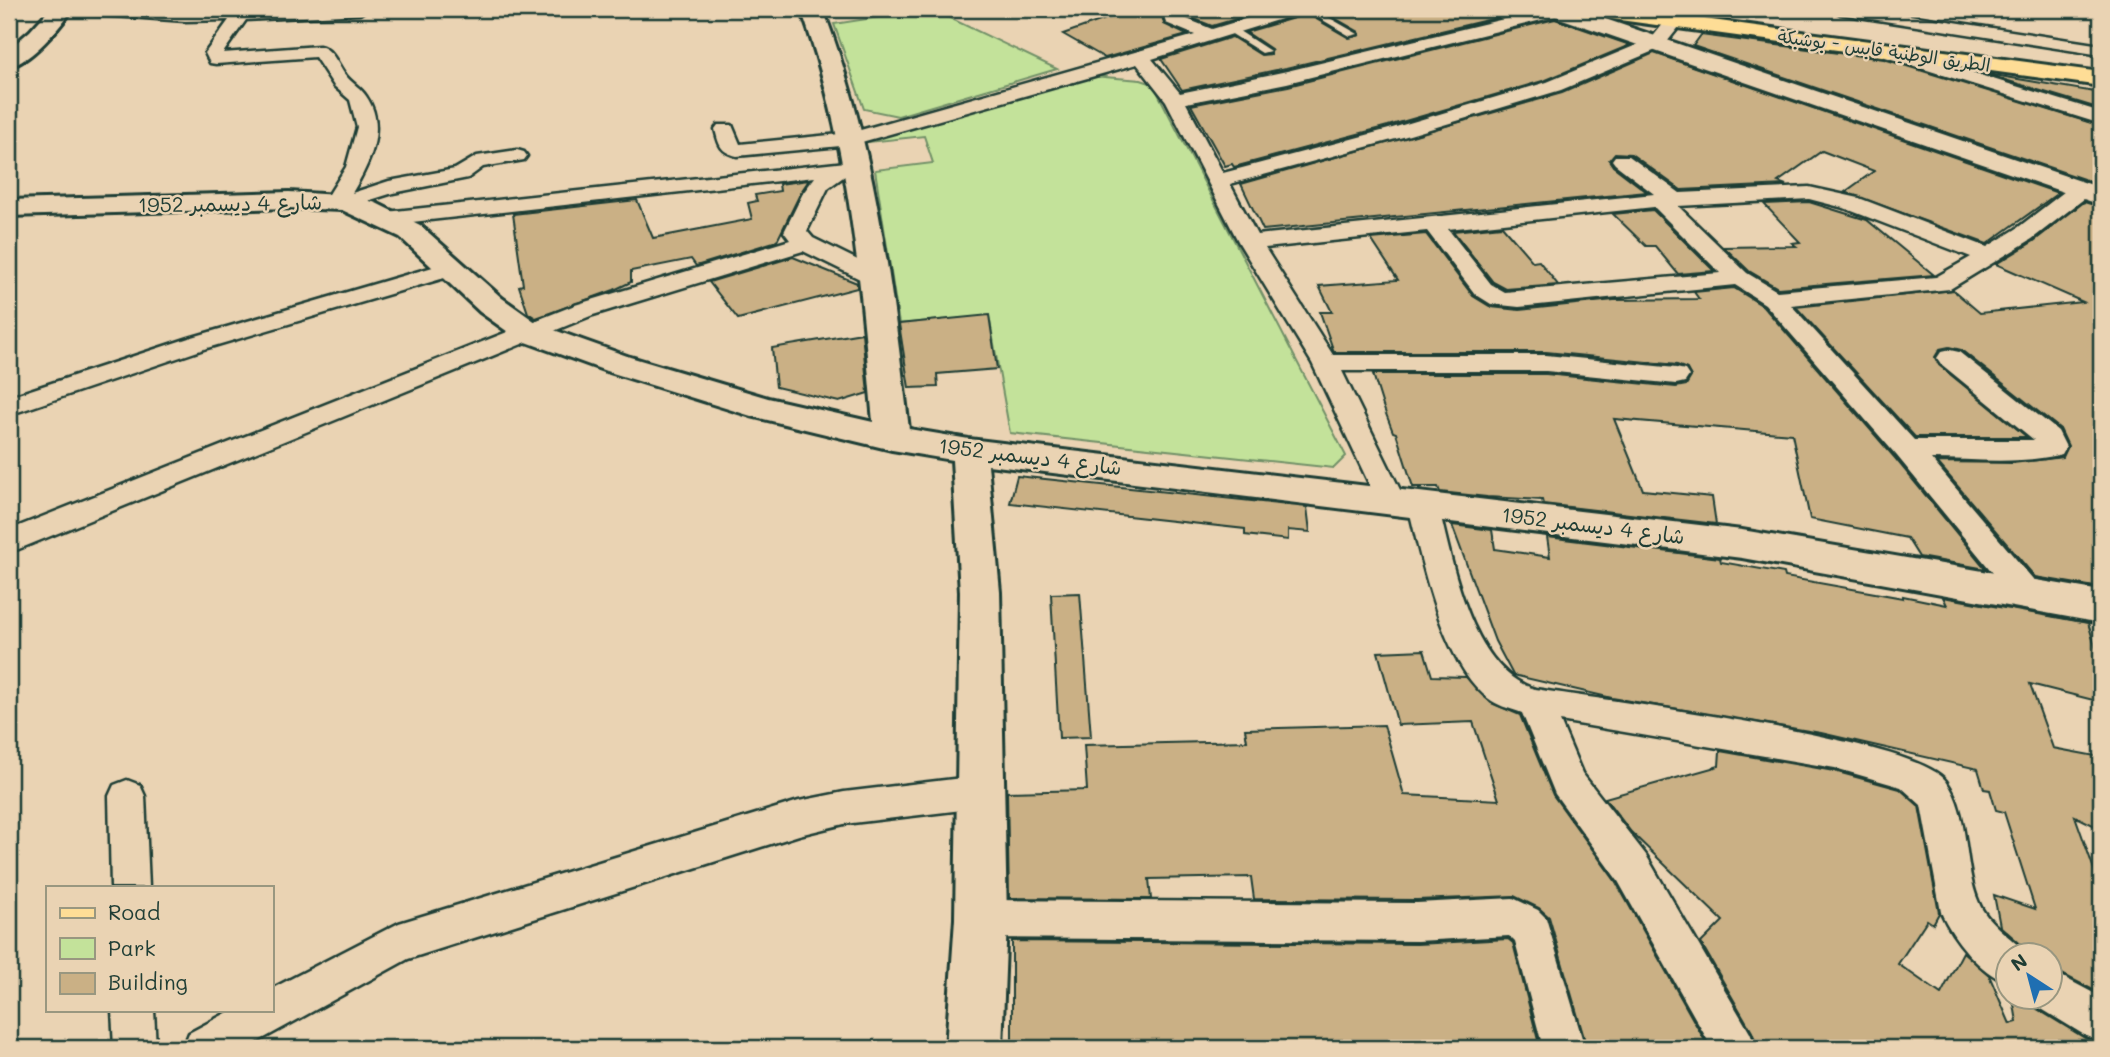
<svg xmlns="http://www.w3.org/2000/svg" width="2110" height="1057" viewBox="0 0 2110 1057" font-family="Mali,'Playpen Sans Arabic',sans-serif">
<style>
.green{fill:#c3e29a;stroke:#719067;stroke-width:2}
.building{fill:#cab085;stroke:#1f3d34;stroke-width:2}
.lines{fill:none;stroke-linecap:round;stroke-linejoin:round}
.service-casing{stroke:#1f3d34;stroke-width:5}
.minor-casing{stroke:#1f3d34;stroke-width:5}
.tertiary-casing{stroke:#1f3d34;stroke-width:6}
.primary-casing{stroke:#1f3d34;stroke-width:6}
.service{fill:#ead3b3;fill-rule:evenodd}
.minor{fill:#ead3b3;fill-rule:evenodd}
.tertiary{fill:#ead3b3;fill-rule:evenodd}
.primary{fill:#fedd96;fill-rule:evenodd}
.labels{text-anchor:middle;stroke-width:5;stroke-linejoin:round;paint-order:stroke}
.far-street-label{font-size:18px;fill:#1f3d34;stroke:#ead3b3}
.street-label{font-size:21px;fill:#1f3d34;stroke:#ead3b3}
</style>
<rect width="100%" height="100%" fill="#ead3b3"/>
<filter id="ink" filterUnits="userSpaceOnUse"><feTurbulence type="fractalNoise" baseFrequency=".0143" numOctaves="2"/><feDisplacementMap in="SourceGraphic" scale="14" xChannelSelector="R" yChannelSelector="G"/><feConvolveMatrix kernelMatrix="1 2 1 2 8 2 1 2 1" color-interpolation-filters="sRGB"/></filter>
<g filter="url(#ink)">
<g class="green">
<path d="M931,9L1057,69L898,116L864,109L834,24Z"/>
<path d="M1080,75L1141,80L1153,84L1346,456L1334,468L1010,433L989,316L899,324L875,170L933,163L924,136L869,142V138Z"/>
</g>
<g class="building">
<path d="M1134,9H1169L1162,15L1164,24L1187,35L1105,58L1063,34Z"/>
<path d="M1193,9H1270L1212,26L1187,16Z"/>
<path d="M1319,9H1529V10L1286,68L1182,90L1161,59L1232,37L1261,55L1271,54V49L1246,32L1301,16L1304,12L1349,38L1360,35L1359,32Z"/>
<path d="M1555,19L1630,45L1546,80L1388,126L1234,167L1232,164L1225,166L1191,105L1288,86Z"/>
<path d="M1701,35L1884,59L2101,126V185L1693,46Z"/>
<path d="M1654,53L2058,193L1987,244L1845,192L1874,171L1822,151L1778,182L1786,185L1681,190L1631,154L1615,153L1609,160L1613,166L1647,192L1263,230L1241,184L1562,93Z"/>
<path d="M1982,73L2101,93V109Z"/>
<path d="M809,180L801,192L777,241L696,266L691,259L631,271V282L614,290L536,318L528,313L519,286L523,285L513,214L637,200L653,238L752,219L748,203L757,201L755,195L780,191L779,184Z"/>
<path d="M1809,202L1867,220L1934,275L1778,288L1749,271L1724,247L1796,246L1792,243L1800,242L1764,204Z"/>
<path d="M2084,202L2101,207V588L2035,577L1937,462L2013,463L2063,457L2068,446L2060,429L1961,350L1949,347L1940,349L1935,357L1939,365L2027,437H1915L1796,307L1953,290L1980,313L2083,302L1996,264L2034,241Z"/>
<path d="M1653,210L1714,271L1678,274L1655,246H1646L1613,214Z"/>
<path d="M1502,226L1533,262L1539,261L1558,285L1506,289L1493,282L1453,231Z"/>
<path d="M1426,234L1473,296L1491,307L1519,310L1614,300L1699,299L1694,292L1734,288L1763,306L1895,458L1986,569L1919,557L1907,538L1810,519L1792,434L1614,419L1643,490L1712,497L1716,524L1543,504L1542,500L1487,497L1440,492L1438,487H1413L1396,433L1393,432L1383,406L1373,374H1546L1676,387L1686,385L1691,377L1687,369L1677,365L1546,352H1334L1320,312H1332L1319,286L1398,280L1371,239Z"/>
<path d="M793,257L857,283V288L738,319L709,282Z"/>
<path d="M989,315L997,369L937,374L938,387L909,388L899,324Z"/>
<path d="M862,333L868,393L839,402L776,387L772,348Z"/>
<path d="M1017,476L1307,507L1310,532L1288,530V540L1245,535V529L1010,503Z"/>
<path d="M1452,525L1492,530L1495,549L1550,557L1547,537L1720,558L1721,562L1784,573L1785,577L1903,598V596L1947,605L1943,597L2088,623L2101,666V702L2030,684L2053,748L2101,757V829L2075,816L2101,889V994L2050,968V956H2027L2024,947L2000,926L1994,895L2035,909L2004,812L1996,810L1990,790L1984,789L1978,769L1821,733L1612,698L1513,675L1495,641Z"/>
<path d="M1080,593L1091,737L1059,738L1051,594Z"/>
<path d="M1424,650L1432,676L1466,677L1491,703L1520,715L1553,795L1616,882L1709,1048H1587L1549,917L1539,908L1514,896L1417,900L1254,899L1251,877L1149,879L1151,899L1009,898L1007,792L1087,790L1084,745L1247,741L1245,729L1384,725L1404,795L1499,800L1473,722L1398,725L1378,652Z"/>
<path d="M1720,751L1834,771L1900,789L1919,806L1939,913L1933,924L1927,920L1898,964L1941,994L1963,952L1989,975L2010,1024L2017,1022L2013,998H2029L2034,1007L2085,1038L2101,1044V1048H1758L1752,1032L1701,943L1723,921L1631,832L1605,798L1719,766Z"/>
<path d="M1508,939L1513,943L1540,1048H1012V941L1417,944Z"/>
</g>
<g class="lines">
<defs>
<g id="service">
<path d="M1304,9H1314L1358,34L1350,36Z"/>
<path d="M1230,26L1233,27L1270,51L1262,53L1227,31L1225,29Z"/>
</g>
<g id="minor">
<path d="M79,9L185,11L368,9L360,14L246,20L223,53L319,46C334,49 338,67 347,77C353,84 361,88 366,96C388,127 369,165 352,193L389,181L455,169L477,156L517,150L524,152L527,156L524,160L483,167L468,178L393,193L345,208L327,207L324,202L346,167L357,127L350,100L334,86L315,57L216,64L210,63L205,53L229,20L185,21L87,14Z"/>
<path d="M1172,9H1190L1182,17L1212,29L1278,9H1302L1300,13L1152,59L1180,93L1287,71L1545,9L1568,10L1566,14L1287,83L1186,103L1223,173L1389,129L1547,82L1651,39L1668,18H1680L1683,22L1663,47L1561,90L1403,137L1230,184L1257,235L1654,194L1615,164L1612,160L1615,156H1629L1680,193L1809,187L1859,198L1987,247L2016,229L2073,185H2089L2092,190L2089,195L2032,239L1950,289L1791,305L1914,440H2034L1941,364L1937,358L1941,352L1950,350L1959,352L2058,431L2066,447L2062,454C2020,465 1973,459 1931,459L2038,585L2043,593L2038,601L2027,605L2016,601L1897,456L1765,304L1735,285L1519,307L1491,304L1475,294L1427,231L1265,248L1333,355H1546L1676,368L1685,370L1689,376L1685,382L1676,384L1546,371H1342L1406,502L1401,509L1391,512L1381,509L1312,363L1239,243L1166,101L1137,64L851,145L737,156C720,152 719,145 715,129L718,125H732L740,144L850,133L1195,35L1166,23L1164,17ZM1809,199L1844,208L1971,257L1936,277L1777,291L1747,273L1678,206ZM1654,207L1720,273L1505,292L1491,284L1448,229Z"/>
<path d="M1832,9H1871L2101,45V55L1840,14Z"/>
<path d="M1888,47L2101,112V124L1882,56L1879,52L1882,48Z"/>
<path d="M846,162L853,164L856,168L828,188L807,231L813,238L882,272L886,277L882,282H866L803,251L593,315L9,553V530L575,305L790,240L784,232L803,193L815,177L385,225L377,223L374,218L377,213Z"/>
<path d="M450,262L458,264L462,269L458,274L207,348L9,415V397L189,338Z"/>
<path d="M1423,495L1433,498L1438,505C1453,563 1470,669 1535,689C1602,700 1915,738 1946,781C1970,814 1963,867 1979,903C1986,921 2009,936 2022,949L2025,956H2008V983C1980,973 1953,939 1941,912L1921,805L1901,787L1835,768L1560,721L1582,773L1646,855L1750,1033L1756,1048H1712L1618,881L1555,794L1522,713C1512,709 1501,707 1492,701C1443,668 1421,559 1408,505L1413,498Z"/>
<path d="M979,776L992,781L997,792L992,803L979,808L844,824L799,835L408,959L246,1048H183L189,1033L232,1010H271V989L399,923L799,801L844,792Z"/>
<path d="M127,780L140,785L145,796L149,887H111L109,796L114,785Z"/>
<path d="M1513,898L1538,910L1546,918L1585,1048H1543L1515,942L1509,936L1417,941L981,938L967,932L961,919L967,906L981,900L1417,903Z"/>
<path d="M2050,970L2101,997V1042L2086,1036L2035,1005L2032,998H2050Z"/>
<path d="M112,1010H154L156,1048H114Z"/>
</g>
<g id="tertiary">
<path d="M50,9H73C60,27 31,62 9,67V49L30,31Z"/>
<path d="M801,9H823C876,148 891,283 909,429L969,439L1742,530L2101,591V623L1742,558L988,465L1000,592L1007,919L1002,1048H946L955,919L960,592L952,460L892,450L751,416L606,371L518,339L480,312L400,237L342,210L289,208L9,216V200L289,192L355,196L376,203L420,225L502,298L540,325L630,357L768,398L873,422C860,278 850,146 801,9Z"/>
<path d="M1545,9H1576L2101,188V205L1548,14Z"/>
</g>
<path id="primary" d="M1572,9H1630L2101,72V86L1583,15L1575,14Z"/>
</defs>
<use href="#service" class="service-casing"/>
<use href="#minor" class="minor-casing"/>
<use href="#tertiary" class="tertiary-casing"/>
<use href="#primary" class="primary-casing"/>
<use href="#service" class="service"/>
<use href="#minor" class="minor"/>
<use href="#tertiary" class="tertiary"/>
<use href="#primary" class="primary"/>
</g>
</g>
<g class="labels">
<g class="far-street-label">
<text transform="translate(1884 51) rotate(8)" y="6">الطريق الوطنية قابس - بوشبكة</text>
</g>
<g class="street-label">
<text transform="translate(230 204) rotate(-1)" y="7">شارع 4 ديسمبر 1952</text>
<text transform="translate(1030 457) rotate(7)" y="7">شارع 4 ديسمبر 1952</text>
<text transform="translate(1593 526) rotate(7)" y="7">شارع 4 ديسمبر 1952</text>
</g>
</g>
<rect width="2110" height="1057" fill="none" stroke="#ead3b3" stroke-width="35"/>
<rect x="18" y="18" width="2075" height="1022" fill="none" stroke="#1f3d34" stroke-width="2.5" filter="url(#ink)"/>
<rect x="46" y="886" width="228" height="126" fill="#ead3b3" stroke="#999780" stroke-width="2"/>
<rect x="60" y="908" width="35" height="10" fill="#fedd96" stroke="#999780" stroke-width="2"/>
<text x="108" y="920" font-size="21" fill="#1f3d34">Road</text>
<rect x="60" y="938" width="35" height="21" fill="#c3e29a" stroke="#999780" stroke-width="2"/>
<text x="108" y="956" font-size="21" fill="#1f3d34">Park</text>
<rect x="60" y="973" width="35" height="21" fill="#cab085" stroke="#999780" stroke-width="2"/>
<text x="108" y="990" font-size="21" fill="#1f3d34">Building</text>
<g transform="translate(2029 976) rotate(324)"><circle r="33" fill="#ead3b3" stroke="#999780" stroke-width="2"/>
<path d="M0-5L12 26L0 18L-12 26Z" fill="#1f6fb2"/>
<text y="-10" font-size="19" font-weight="bold" text-anchor="middle" fill="#1f3d34">N</text>
</g>
</svg>
